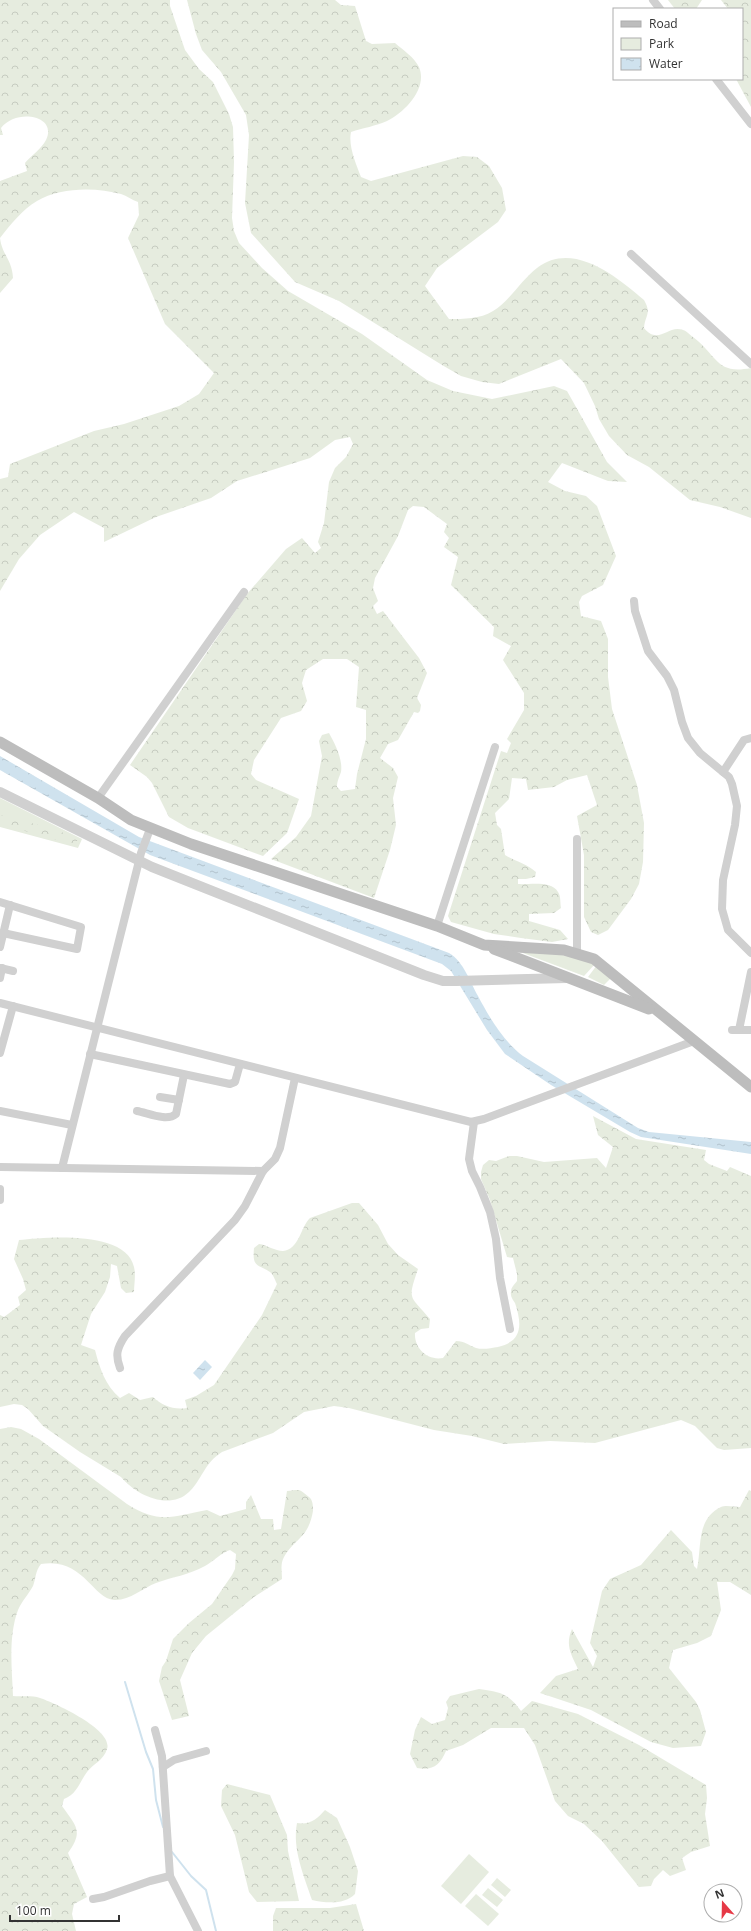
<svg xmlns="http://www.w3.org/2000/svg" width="751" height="1931" viewBox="0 0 751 1931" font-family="'Open Sans',sans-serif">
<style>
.green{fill:#e6ecdf}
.forest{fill:url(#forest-crowns)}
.water{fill:url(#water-ripples)}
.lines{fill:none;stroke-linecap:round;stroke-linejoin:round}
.stream{stroke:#cfe2ee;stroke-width:2}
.minor{stroke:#d0d0d0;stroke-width:8}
.tertiary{stroke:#d0d0d0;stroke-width:10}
.secondary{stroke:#bdbdbd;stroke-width:11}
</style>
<defs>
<pattern id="forest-crowns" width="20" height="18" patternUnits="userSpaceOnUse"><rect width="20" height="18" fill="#e6ecdf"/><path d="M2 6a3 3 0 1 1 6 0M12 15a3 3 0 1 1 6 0" fill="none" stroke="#c6cbc0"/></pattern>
<pattern id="water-ripples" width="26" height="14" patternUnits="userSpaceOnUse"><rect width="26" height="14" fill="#cfe2ee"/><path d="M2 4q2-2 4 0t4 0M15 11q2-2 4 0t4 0" fill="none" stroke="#b2c2cd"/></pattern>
</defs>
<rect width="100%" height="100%" fill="#fff"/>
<g class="green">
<path d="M0,798L82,839L78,848L0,827Z"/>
<path d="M524,951L564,954L595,964L584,976L523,953Z"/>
<path d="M597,965L611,978L604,985L588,977Z"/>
<path d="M469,1854L489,1872L461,1904L441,1886Z"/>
<path d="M497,1878L511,1890L505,1897L491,1885Z"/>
<path d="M488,1888L503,1900L497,1907L482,1895Z"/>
<path d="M476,1894L499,1914L488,1926L465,1906Z"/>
</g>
<g class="forest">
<path d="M0,0H170V6L185,50L199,69L213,82L229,114L233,127L234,162L232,218L234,231L239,243L262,268L288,291L362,334L427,380L453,391L492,399L554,386L567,391L607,462L627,482L608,481L562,463L548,482L565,491L586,496L597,506L616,556L603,585L582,596L579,602L581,616L601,621L608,639V677L612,709L637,785L644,823L643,862L639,884L631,899L608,930L598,935L591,932L584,917V855L577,816L597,805L587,775L567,780L554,787L528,790L526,779L512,778L509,799L495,813L497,825L501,829L505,855C515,861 527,864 536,872L535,877L526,879H518V884C529,885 551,880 558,892C561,896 560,903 561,908L554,913L529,914V921L560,930L568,939L552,942L521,938L494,934L451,922L448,916L501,751L507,753L511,743L507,739L524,710V693L503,660L511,646L493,636L494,627L451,585L458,557L444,547L449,538L444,532L447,524L424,507L413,506L408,510L398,536L375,578L373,588L378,601L373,606L377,614L383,611L419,658L427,673L417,698L421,705L420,711L418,713L414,712L398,740L388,744L380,758L393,768L398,777L393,798L396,825L390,850L374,898L271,859L296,837L311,816L322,756L319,741L322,735L329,733C335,744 343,759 341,772C339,778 337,781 337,787L341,791L355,789L357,774L366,739V710L356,707L359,667L347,659H323L306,670L302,683L307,701L301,711L281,718L254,760L251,774L256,780L299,799L287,833L263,856L188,828L169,817L152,783L147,777L130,765L247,594L286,549L302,538L315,553L321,548L318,542L324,523L329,482L335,468L346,457L353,444L350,437L335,440L310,458L237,481L211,498L156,517L104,542V528L74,512L40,535L19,559L0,591V479L8,477L10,464L94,431L124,424L179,406L199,394L214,373L165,324L128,238L139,215L138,202C132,200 127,196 121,194C96,187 60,187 37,201C22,210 11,224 0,238C2,255 12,259 13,278L0,293V181L27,171L25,163C31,156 42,148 46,140C58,115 16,108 1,128L3,135H0Z"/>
<path d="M187,0H335L341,5L355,6L366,41L372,44L395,43C403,50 414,57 419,67C428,88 405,112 387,121C376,126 363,128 351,132C348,146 356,164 361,177L371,181L463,156L477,157L489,166L502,188L506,210L498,222L437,268L425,286L449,319C464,319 480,319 493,311C508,303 522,279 537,268C573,240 617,277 644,300C652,314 645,315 644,328C659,346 668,324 683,330C687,331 690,335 693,337C718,356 716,375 751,368V518L720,507L690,500L649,467L627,455L609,436L599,419L595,406L584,383L561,359L499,384L482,382L461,376L442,365L339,301L295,282L251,233L245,203L249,135L246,115L221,72L202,50L196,34Z"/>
<path d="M668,0H702L696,9H675Z"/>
<path d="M721,0H751V107L736,79H742V9H728Z"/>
<path d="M0,815L54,829L78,839L75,845L0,824Z"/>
<path d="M593,1116L636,1139L706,1150L704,1160L709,1164L727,1171L730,1167L751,1176V1448L724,1450L717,1448L695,1426L681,1420L595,1443L550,1441L504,1444L472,1436L434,1430L349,1408L334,1406L304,1412L273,1433L222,1452C204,1463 202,1480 189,1492C169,1511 136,1495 121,1477L80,1452L43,1426L28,1409L22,1405L14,1404L0,1407V1315L4,1317L20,1305L18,1297L26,1290L23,1279L14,1259L19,1240C47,1237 126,1230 134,1267C136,1275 134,1285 134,1292L126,1293L121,1288L117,1266L111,1264L110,1277L105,1292L91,1314L81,1345L95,1350C100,1369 105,1385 120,1398L129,1393L140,1400L153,1397C163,1406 173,1410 187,1408L185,1400L196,1396L214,1385L262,1315L277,1284C275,1280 273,1274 270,1272C258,1264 252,1268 254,1248L259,1244C267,1245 275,1251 283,1251C299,1250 301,1226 310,1218L352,1203H359L378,1225L388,1244L398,1255L418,1269C407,1301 410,1295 430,1319L429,1328L421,1329L415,1333C414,1348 427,1361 443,1358L456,1341C465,1341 468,1345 476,1348C483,1350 491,1348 498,1347C523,1341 522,1324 515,1303C513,1300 510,1296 511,1292C511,1287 514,1285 517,1281V1274L513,1258L507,1257L490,1200L481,1179V1172L483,1165L489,1160L496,1161L509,1156H517L544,1162L597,1158L606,1168L613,1147L598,1135Z"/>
<path d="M11,1427L21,1429L39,1439L127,1504C160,1525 173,1516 207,1510L220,1516L246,1509V1502L251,1495L261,1519H273L274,1530L281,1529L287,1491C301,1489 299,1489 309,1497C313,1500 313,1506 313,1511C308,1539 295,1538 284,1557C280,1564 282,1571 282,1579L254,1597L206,1636L192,1653L180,1680L189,1716L172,1720L159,1681L162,1667L166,1661L173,1639L189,1623L212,1604L232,1575L235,1569L236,1554L230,1550C221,1553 214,1561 205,1566C189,1575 172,1577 156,1583C143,1588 129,1601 114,1600C92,1598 83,1557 41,1564C35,1571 36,1579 33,1586C28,1595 22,1601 18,1610C8,1637 12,1669 13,1696C21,1697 32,1695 40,1698C55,1703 114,1730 107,1749C104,1760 93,1764 87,1772C79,1783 77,1794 64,1799L62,1806C76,1826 84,1831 68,1853L87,1897L74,1904L72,1914L76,1931H0V1429Z"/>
<path d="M749,1490L751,1491V1595L730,1582H717L721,1610L711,1636L697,1643L673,1650L669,1668L696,1702L700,1710L706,1732L701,1746L673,1748L651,1742L591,1710L540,1693L556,1676L578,1669C571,1654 565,1645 572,1629L593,1667L597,1656L590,1643L602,1591L610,1579L641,1565L671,1530L692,1552L694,1566L697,1569C702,1546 696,1519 721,1507C726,1505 734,1507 740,1507Z"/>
<path d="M479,1689C500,1692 508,1693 521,1711L532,1701L578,1714L639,1745L706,1785L707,1798L705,1814L710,1846L691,1852L682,1858L686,1870L670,1876L663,1870L654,1879L651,1886L639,1887L602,1841L584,1824L568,1816L555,1801L535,1745L524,1728H491L463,1745L446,1751C440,1765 433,1771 417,1768L410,1754L415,1730L421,1717L432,1724L445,1720L448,1708L446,1702L450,1696Z"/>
<path d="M227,1784L270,1795L287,1835L288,1851L299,1901L257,1902L249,1892L235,1835L221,1806L222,1790Z"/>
<path d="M325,1810L337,1818L350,1847L358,1871L355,1894C344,1905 326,1903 312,1900C304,1876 292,1849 297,1823C310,1825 317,1819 325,1810Z"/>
<path d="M356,1904L364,1931H273V1916L276,1908H330Z"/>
</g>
<g class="water">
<path d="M0,756L139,837L449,953C464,962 470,982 478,996C489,1017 504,1042 523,1056L638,1128L649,1132L751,1142V1154L641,1137L630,1132L551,1085L505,1054L487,1030L451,971L442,964L150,855L0,770Z"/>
<path d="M205,1360L212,1367L200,1380L193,1373Z"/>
</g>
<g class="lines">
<g class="stream">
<path d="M125,1682L146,1752L153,1769L156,1800L163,1827"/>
<path d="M172,1852L191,1876L206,1890L216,1931"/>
</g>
<g class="minor">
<path d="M653,0L660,9"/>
<path d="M716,79L751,124"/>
<path d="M631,254L751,364"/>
<path d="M634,601L635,611L648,651L667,676L674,690L682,722L688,738L700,753L729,777L732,784L737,806L735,825L723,880L722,909L728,930L751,953"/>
<path d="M723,772L744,740L751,738"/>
<path d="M98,798L244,592"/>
<path d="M577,839V953"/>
<path d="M0,902L81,927L77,949L3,933"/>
<path d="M437,926L495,747"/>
<path d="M0,947L10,905"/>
<path d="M0,968L13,971"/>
<path d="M0,978L2,968"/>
<path d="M0,1003L471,1122L484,1119L694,1041"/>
<path d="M732,1030H751"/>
<path d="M739,1030L751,972"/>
<path d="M0,1053L13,1006"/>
<path d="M90,1054L230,1084L235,1082L240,1064"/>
<path d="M160,1097L179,1100"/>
<path d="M0,1111L72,1125"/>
<path d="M137,1111C148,1113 167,1122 176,1114L184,1075"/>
<path d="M474,1122L469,1159L472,1171L480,1187L490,1212L496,1239L500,1278L510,1329"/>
<path d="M0,1167L263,1171"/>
<path d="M62,1168L141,853L150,829"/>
<path d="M0,1189V1200"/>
<path d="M120,1368C115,1355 117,1348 125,1336L235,1220L245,1206L263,1171L275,1159L280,1148L295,1078"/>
<path d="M155,1730L162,1756L170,1876L198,1931"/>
<path d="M163,1767L174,1760L206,1751"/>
<path d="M93,1899L104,1897L150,1881L170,1876"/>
</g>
<path class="tertiary" d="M0,792L152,867L424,975L443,981H456L567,978"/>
<g class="secondary">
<path d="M0,742L98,798L131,820L191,844L437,926L484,945L564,950L594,959L751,1087"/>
<path d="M494,949L649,1009"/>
</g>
</g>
<rect x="613" y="8" width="130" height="72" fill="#ffffff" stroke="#adadad"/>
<rect x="621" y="21" width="20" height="6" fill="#bdbdbd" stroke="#adadad"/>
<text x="649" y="28" font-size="12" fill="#333333">Road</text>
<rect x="621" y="38" width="20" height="12" fill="#e6ecdf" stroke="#adadad"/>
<text x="649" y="48" font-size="12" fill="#333333">Park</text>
<rect x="621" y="58" width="20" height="12" fill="url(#water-ripples)" stroke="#adadad"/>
<text x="649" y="68" font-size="12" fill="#333333">Water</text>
<g transform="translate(723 1903) rotate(340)"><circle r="19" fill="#ffffff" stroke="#adadad"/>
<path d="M0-3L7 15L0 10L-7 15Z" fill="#e63946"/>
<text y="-6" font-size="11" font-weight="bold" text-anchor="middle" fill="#333333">N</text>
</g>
<path d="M10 1915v6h109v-6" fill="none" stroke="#333333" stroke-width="2"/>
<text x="16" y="1915" font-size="12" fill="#333333" stroke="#ffffff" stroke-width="3" paint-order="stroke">100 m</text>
</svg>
